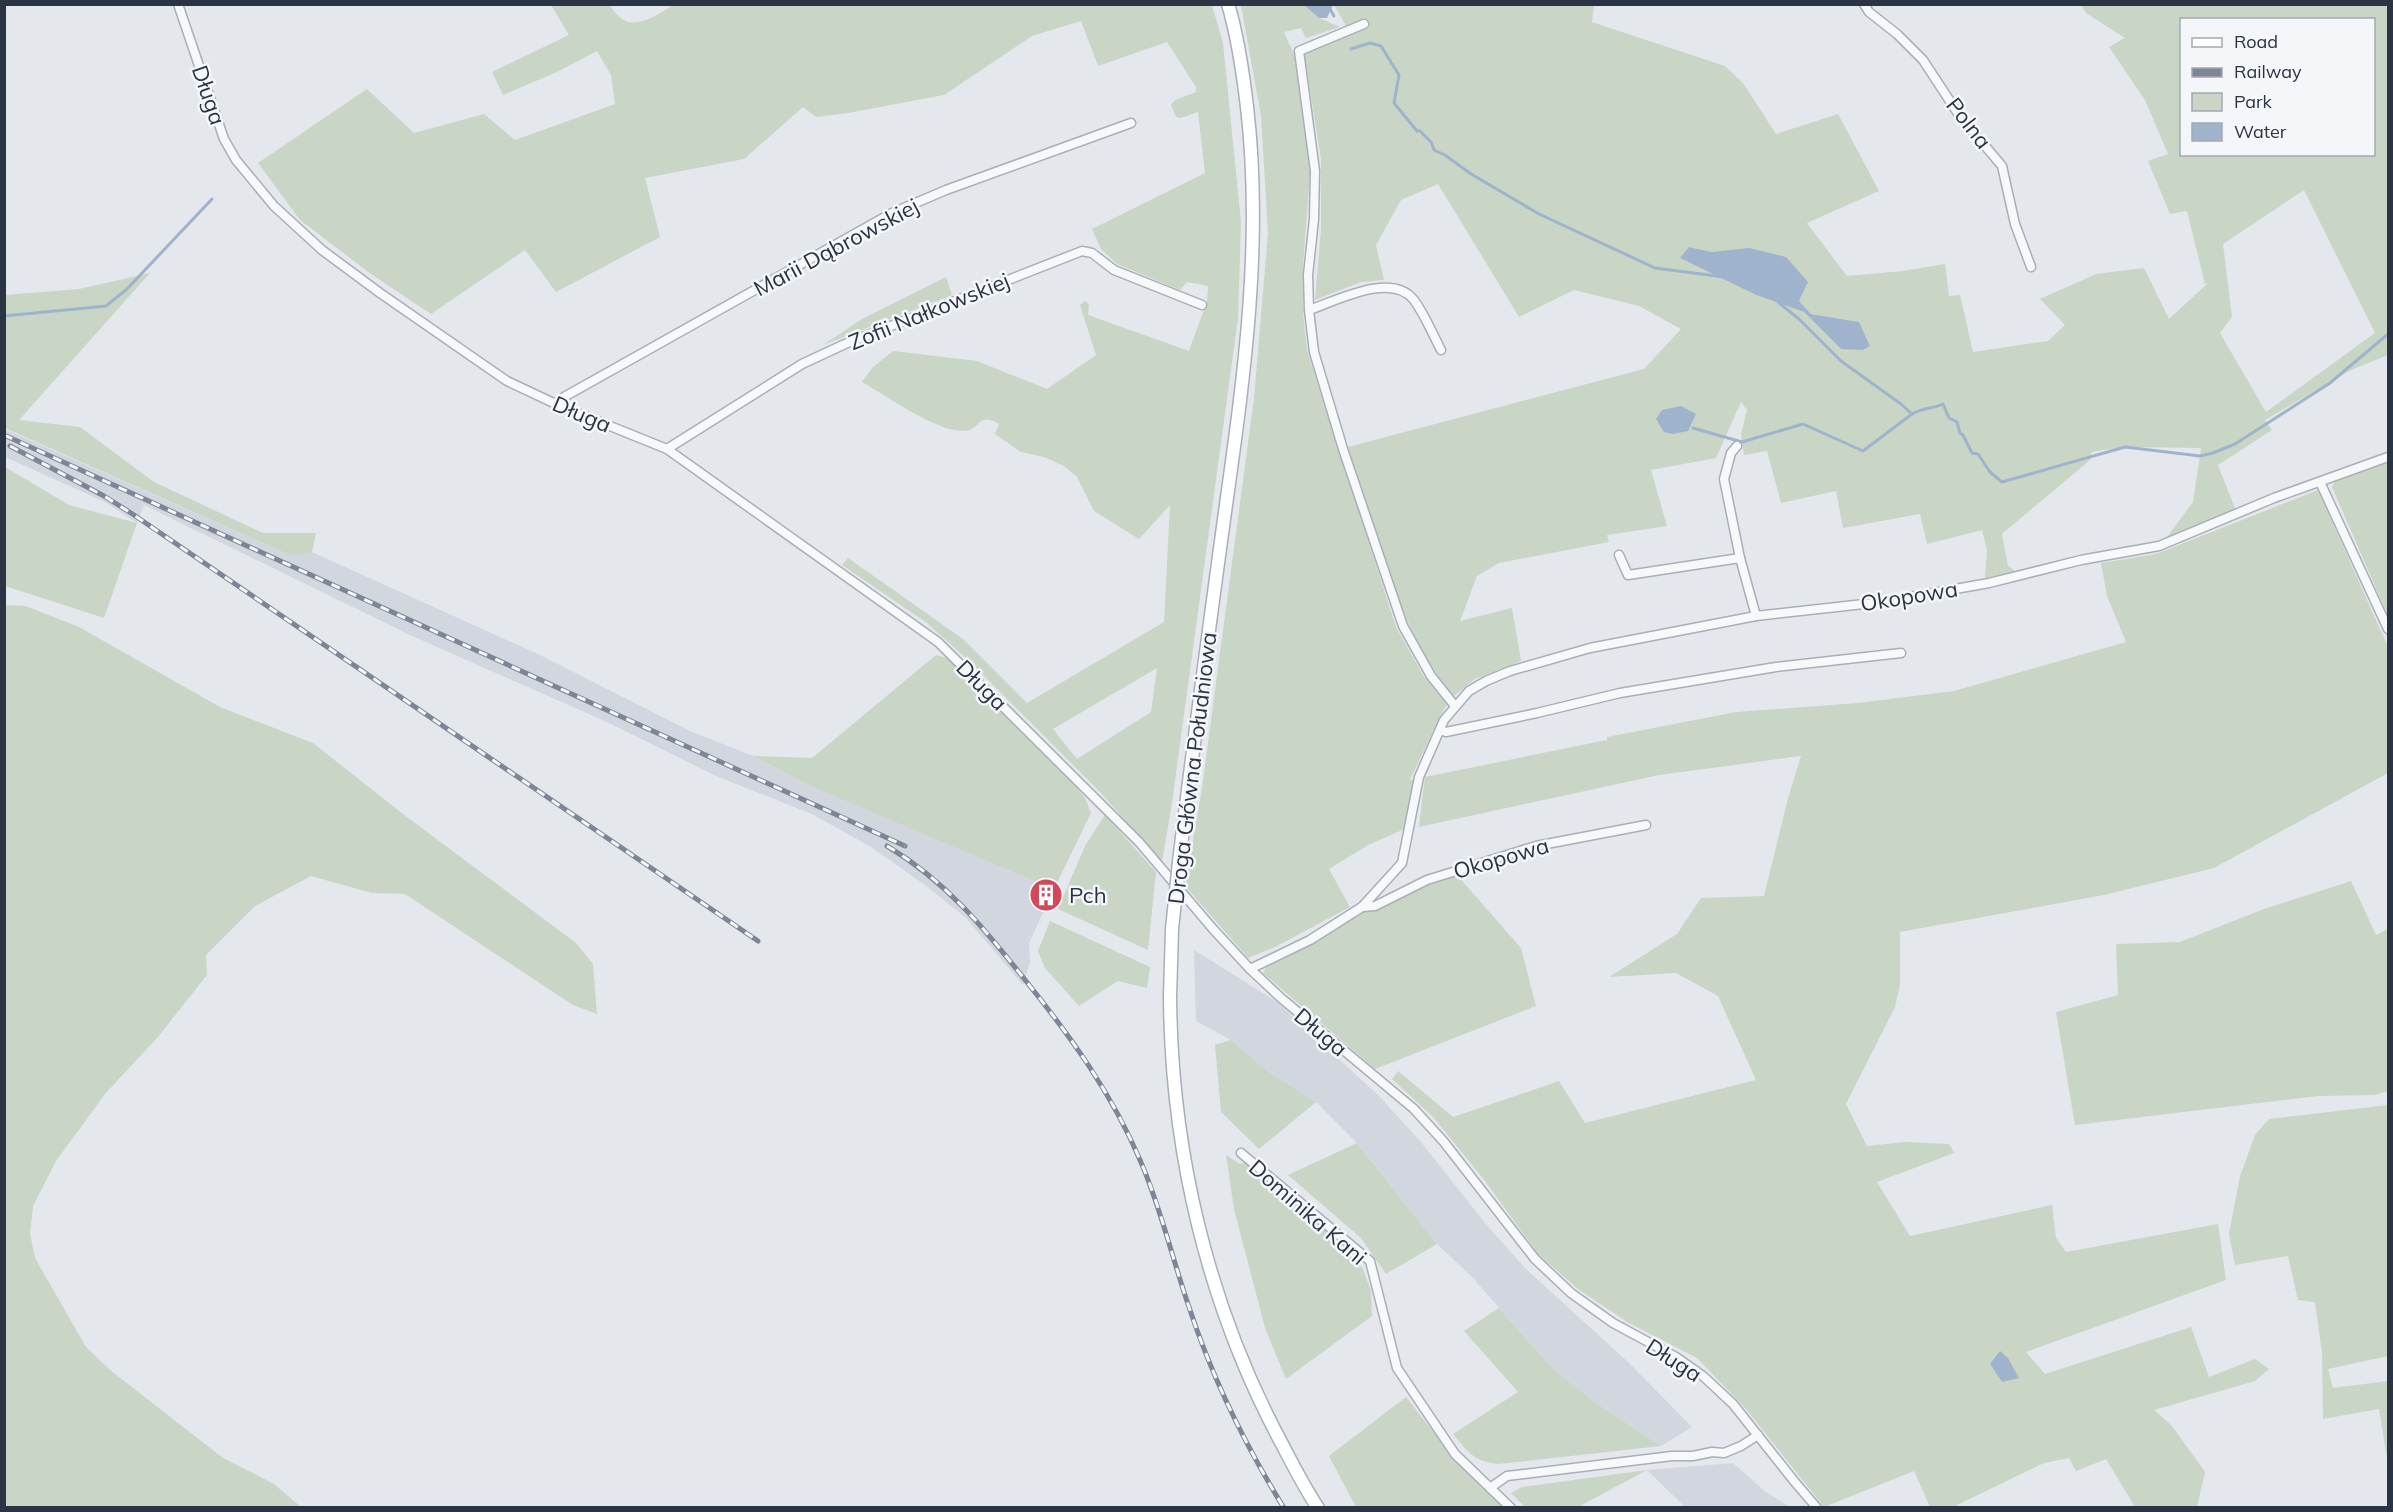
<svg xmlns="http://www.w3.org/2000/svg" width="2393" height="1512" viewBox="0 0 2393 1512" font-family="Mulish,sans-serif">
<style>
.built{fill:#d2d6de}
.green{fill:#c9d6c5;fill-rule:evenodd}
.water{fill:#9fb4cc}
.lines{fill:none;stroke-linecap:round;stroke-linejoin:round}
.stream{stroke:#9fb4cc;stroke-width:3}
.minor-casing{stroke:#a9aeb7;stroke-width:11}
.secondary-casing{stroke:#a9aeb7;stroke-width:15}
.minor{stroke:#f7f8fa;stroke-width:8}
.secondary{stroke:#fff;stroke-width:12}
.rail-casing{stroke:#7d8696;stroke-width:5}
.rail{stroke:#f4f6f9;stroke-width:3;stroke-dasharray:9;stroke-linecap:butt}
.secondary-bridge-casing{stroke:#a9aeb7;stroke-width:15;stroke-linecap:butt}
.secondary-bridge{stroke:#fff;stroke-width:12}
.labels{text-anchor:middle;stroke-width:5;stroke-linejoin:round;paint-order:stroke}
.street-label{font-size:22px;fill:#2b3445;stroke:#f4f6f9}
.poi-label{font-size:22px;fill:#2b3445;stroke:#f4f6f9;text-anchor:start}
</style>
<rect width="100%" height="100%" fill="#e4e7ec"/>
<g class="built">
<path d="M5,429L292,556L304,551L312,552L540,655L690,731L753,756L815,788L1044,883L1054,889L1029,943L1030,963L1023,985L966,918L925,885L871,847L812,814L716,776L609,723L410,635L144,505L137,523L105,502L5,457Z"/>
<path d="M1194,950L1277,1002L1378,1095L1421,1142L1485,1223L1527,1270L1628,1362L1692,1427L1661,1446L1592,1400L1554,1370L1472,1277L1437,1244L1359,1145L1316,1102L1267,1071L1231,1040L1196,1021Z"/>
<path d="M1733,1463L1766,1492L1790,1507H1685L1647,1470Z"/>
</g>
<g class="green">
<path d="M675,4L1212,5L1223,43L1241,222L1238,318L1172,803L1162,862L1101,793L968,660L927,623L842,565L848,558L963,639L1027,703L1164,622L1170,505L1139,539L1094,511L1077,477L1064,466L1044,457L1021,452L995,434L999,424C976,411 982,431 963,431C935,431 887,396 862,382L872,368L893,351L977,361L1047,389L1096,355L1080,305L1085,301L1089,305L1088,315L1189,351L1207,301L1208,286L1187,282L1180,290L1117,264L1101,249L1092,229L1205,173L1198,112L1181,118L1176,117L1171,105L1175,100L1196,92V87L1167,42L1098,66L1081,21L1032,36L944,95L848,113L816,117L803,107L744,159L645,178L660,237L556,292L525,250L431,314L371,274L300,220L258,163L367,89L414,133L484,114L515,140L615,104L611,75L597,51L557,72L503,95L492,72L569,35L551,5H609C613,9 617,16 622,19C637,30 662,12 675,4ZM1157,668L1151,712L1077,759L1053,729Z"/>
<path d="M1241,5H1304L1319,18L1340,27L1306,38L1301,28L1284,32L1295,57L1310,173L1303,265V313L1307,350L1396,627L1423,675L1447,705L1439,718L1410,780H1414L1407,828L1368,845L1329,869L1350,907L1275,947L1248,958L1185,886L1202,788L1254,398L1268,233L1261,116Z"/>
<path d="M1334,5H1594L1592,22L1725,66L1743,83L1776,134L1838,114L1879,191L1807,223L1847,276L1903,271L1945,264L1949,296L1960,295L1973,352L2048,341L2065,325L2040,299L2096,274L2144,268L2169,319L2208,283L2205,284L2187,211L2170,214L2148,161L2168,154L2145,100L2109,47L2125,38L2086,13L2081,5H2388V355L2351,370L2265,420L2272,430L2218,465L2236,511L2164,541L2193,502L2201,448L2123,447L2092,452L2090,460L2002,534L2008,566L2018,573L1985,578L1987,550L1982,530L1927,544L1920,514L1843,528L1836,491L1781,503L1767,451L1744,455L1741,434L1747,410L1741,402L1716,458L1651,470L1667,526L1607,535L1609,542L1499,563L1477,576L1460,621L1512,608L1521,661L1475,679L1454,696C1397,630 1375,528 1348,447L1644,369L1681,329L1639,306L1574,290L1519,317L1438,184L1401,200L1376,245L1384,280L1361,282L1315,300L1321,229V159L1304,53L1350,33ZM2182,20H2374V154H2182ZM2304,190L2375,333L2266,412L2220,333L2232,317L2223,244ZM1690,247L1712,252L1799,301L1811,314L1859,322L1841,349L1804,312L1756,295L1680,258Z"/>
<path d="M150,273L19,420L80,427L154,482L263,533H316L312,552L292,556L5,428V295L79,289Z"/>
<path d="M946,277L952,295L823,345L862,319Z"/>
<path d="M2388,463V616L2332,487L2335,481Z"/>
<path d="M5,467L69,505L137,523L104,618L5,586Z"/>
<path d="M2318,490L2388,647V773L2214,868L2104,895L1900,932V985L1895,1007L1846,1104L1867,1146L1905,1142L1949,1144L1954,1153L1877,1182L1910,1236L2052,1205L2056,1238L2066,1252L2218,1224L2226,1280L2026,1352L2045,1374L2191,1327L2209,1377L2255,1359L2269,1369L2255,1381L2154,1410L2172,1426L2205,1472L2197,1507H2135L2106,1459L2076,1471L2069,1458L2044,1463L1953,1507H1930L1914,1471L1824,1507L1746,1409L1697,1358L1627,1322L1578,1289L1538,1254L1485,1181L1434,1118L1392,1079L1398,1071L1453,1117L1559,1081L1585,1123L1756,1080L1718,996L1676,973L1609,977L1677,934L1701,898L1764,896L1788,798L1801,756L1659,775L1419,827L1425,777L1607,740V737L1736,712L1858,703L1954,691L2126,642L2107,596L2101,563L2156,554Z"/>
<path d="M4,605L26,606L79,627L220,707L313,743L403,814L576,943L593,964L597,1014L573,1005L405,894L372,893L311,876L255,906L206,955L207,975L157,1038L105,1094L56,1161L33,1206L30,1234L35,1258L86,1347L110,1370L223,1458L274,1484L301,1507H5Z"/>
<path d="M936,655L947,658L1063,771L1085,798L1091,813L1054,889L815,788L753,756L812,758Z"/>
<path d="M1105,815L1156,872L1148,950L1058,909L1085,846Z"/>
<path d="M1457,875L1521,948L1536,1006L1375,1069L1263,973L1266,967L1319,941L1363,911H1376L1427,884Z"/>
<path d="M2351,881L2376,935L2388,929V1091L2375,1095L2318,1096L2075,1125L2056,1012L2118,995L2116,944L2180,942L2264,909Z"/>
<path d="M1050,921L1150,967L1147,988L1118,981L1079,1006L1045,968L1038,951Z"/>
<path d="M1231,1040L1267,1071L1316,1102L1259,1149L1221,1112L1215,1045Z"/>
<path d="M2388,1105V1356L2328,1369L2333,1388L2388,1381V1465L2379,1409L2323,1419L2322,1353L2315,1302L2298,1300L2288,1256L2235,1265L2229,1234L2240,1176L2255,1135L2269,1119Z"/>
<path d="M1357,1143L1437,1244L1386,1274L1361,1238L1288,1175Z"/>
<path d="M1226,1155L1240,1164L1249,1162L1320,1223L1363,1269L1371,1291L1372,1316L1286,1379L1265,1328L1234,1209Z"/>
<path d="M1499,1308L1554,1370L1592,1400L1661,1446L1498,1464C1473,1461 1468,1452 1453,1434L1518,1392L1464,1331Z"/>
<path d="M1406,1397L1461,1467L1505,1507H1356L1329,1456Z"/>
<path d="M1647,1470L1578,1507H1525L1511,1493L1522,1487Z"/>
</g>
<g class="water">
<path d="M1304,5H1333L1327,18H1319Z"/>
<path d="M1689,247L1712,252L1749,248L1786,257L1808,282L1799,301L1811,314L1859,322L1870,346L1863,350L1841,349L1804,312L1756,295L1680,258Z"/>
<path d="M1681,406L1696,414L1688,431L1673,434L1664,432L1656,419L1662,410Z"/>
<path d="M2000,1351L2008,1358L2019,1378L2002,1382L1990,1364Z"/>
</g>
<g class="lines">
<g class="stream">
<path d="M1327,4L1334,16"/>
<path d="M1351,49L1370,43L1381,46L1399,75L1394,103L1417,131H1420L1431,142L1434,150L1445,155L1471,174L1539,214L1655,268L1724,277"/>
<path d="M1779,303L1799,319L1841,361L1901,404L1912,414C1923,407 1933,409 1943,404L1949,418L1957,422L1960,433L1963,435L1972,453L1978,454L1990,472L2002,482L2125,447L2200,456L2213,453L2235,444L2330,383L2388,334"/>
<path d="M4,316L106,306L127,289L212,199"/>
<path d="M1693,428L1742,442L1803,424L1863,451L1912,414"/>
</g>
<defs>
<g id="minor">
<path d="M178,4L224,139L236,160L274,206L322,250L380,293L507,381L558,405L667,449L938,642L1139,842L1213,929L1250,969L1281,998L1414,1109L1444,1142L1535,1259L1571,1293L1613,1323L1676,1357L1703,1376L1733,1404L1794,1481L1817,1508"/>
<path d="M1864,4L1869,12L1897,34L1923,60L1959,115L2002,166L2015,224L2031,267"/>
<path d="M1364,24L1299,51L1315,171L1314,219L1308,275L1309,310L1314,352L1343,449L1403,626L1431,676L1455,706"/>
<path d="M1309,310C1336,301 1392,271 1414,300C1425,315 1432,333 1441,350"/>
<path d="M558,405L564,397L892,213L946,190L1131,123"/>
<path d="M1737,446L1731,453L1724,479L1740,558L1756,616"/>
<path d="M667,449L802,364L845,344L1082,251L1092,253L1114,270L1202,305"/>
<path d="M2320,482L2388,629"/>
<path d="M1619,555L1628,575L1740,558"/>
<path d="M1440,730L1446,732L1537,713L1620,693L1776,667L1901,653"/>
<path d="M1362,907L1375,906L1427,880L1536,846L1646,825"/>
<path d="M1250,969L1310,940L1362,907L1402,863L1419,777L1444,720L1469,691L1486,681L1510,671L1590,648L1756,616L1882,602L1989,583L2081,560L2159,546L2274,498L2388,457"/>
<path d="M1241,1153L1370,1261L1397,1368L1455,1454L1511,1508"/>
<path d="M1490,1488L1507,1476L1672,1456H1693L1712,1452L1724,1453L1741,1446L1758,1435"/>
</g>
<g id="secondary">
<path d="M1179,862C1193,746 1209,629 1225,512C1244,377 1263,243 1247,107C1243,73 1238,37 1228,4"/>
<path d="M1170,996C1171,1151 1208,1307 1282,1444C1293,1465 1304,1487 1318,1508"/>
</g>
</defs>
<use href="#minor" class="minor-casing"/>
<use href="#secondary" class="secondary-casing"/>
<use href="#minor" class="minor"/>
<use href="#secondary" class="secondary"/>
<defs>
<g id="rail">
<path d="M4,435L905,846"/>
<path d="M10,446L104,496L131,513L758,941"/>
<path d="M887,846C947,882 983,927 1026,981C1071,1037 1112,1094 1140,1160C1161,1208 1172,1258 1189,1307C1212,1377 1245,1445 1284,1508"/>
</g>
</defs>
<use href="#rail" class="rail-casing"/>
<use href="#rail" class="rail"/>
<defs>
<path id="secondary-bridge" d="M1170,996L1172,929L1179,862"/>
</defs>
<use href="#secondary-bridge" class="secondary-bridge-casing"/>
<use href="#secondary-bridge" class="secondary-bridge"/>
</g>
<defs>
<symbol id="building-disc" viewBox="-11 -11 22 22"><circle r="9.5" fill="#d1495b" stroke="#f4f6f9"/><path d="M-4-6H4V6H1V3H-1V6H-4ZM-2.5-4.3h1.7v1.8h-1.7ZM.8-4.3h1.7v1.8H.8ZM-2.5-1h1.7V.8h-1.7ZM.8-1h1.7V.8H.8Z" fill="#fff"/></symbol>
</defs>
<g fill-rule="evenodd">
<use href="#building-disc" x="1027" y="876" width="38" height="38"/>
</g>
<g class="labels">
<g class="street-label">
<text transform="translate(209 95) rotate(71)" y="8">Długa</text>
<text transform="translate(1969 123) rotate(52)" y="8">Polna</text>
<text transform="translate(836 247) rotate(-28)" y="8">Marii Dąbrowskiej</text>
<text transform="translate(929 311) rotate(-22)" y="8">Zofii Nałkowskiej</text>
<text transform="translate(582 414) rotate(23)" y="8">Długa</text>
<text transform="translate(1909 596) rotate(-9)" y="8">Okopowa</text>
<text transform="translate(982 685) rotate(45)" y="8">Długa</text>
<text transform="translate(1192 768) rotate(-83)" y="8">Droga Główna Południowa</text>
<text transform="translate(1501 858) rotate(-16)" y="8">Okopowa</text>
<text transform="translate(1321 1032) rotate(40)" y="8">Długa</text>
<text transform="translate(1308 1212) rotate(41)" y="8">Dominika Kani</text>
<text transform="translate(1674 1360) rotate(32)" y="8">Długa</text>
</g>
<g class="poi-label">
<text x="1069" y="903">Pch</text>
</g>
</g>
<rect width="2393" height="1512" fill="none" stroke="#2b3445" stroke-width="12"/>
<rect x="2180" y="18" width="195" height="138" fill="#f4f6f9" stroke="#a4a8b1" stroke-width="1.5"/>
<rect x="2192" y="38" width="30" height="9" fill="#ffffff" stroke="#a4a8b1" stroke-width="1.5"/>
<text x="2234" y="48" font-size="18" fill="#2b3445">Road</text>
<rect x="2192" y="68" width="30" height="9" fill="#7d8696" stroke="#a4a8b1" stroke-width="1.5"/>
<text x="2234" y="78" font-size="18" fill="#2b3445">Railway</text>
<rect x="2192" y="93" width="30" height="18" fill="#c9d6c5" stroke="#a4a8b1" stroke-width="1.5"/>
<text x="2234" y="108" font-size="18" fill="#2b3445">Park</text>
<rect x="2192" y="123" width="30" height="18" fill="#9fb4cc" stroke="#a4a8b1" stroke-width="1.5"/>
<text x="2234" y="138" font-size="18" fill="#2b3445">Water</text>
</svg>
